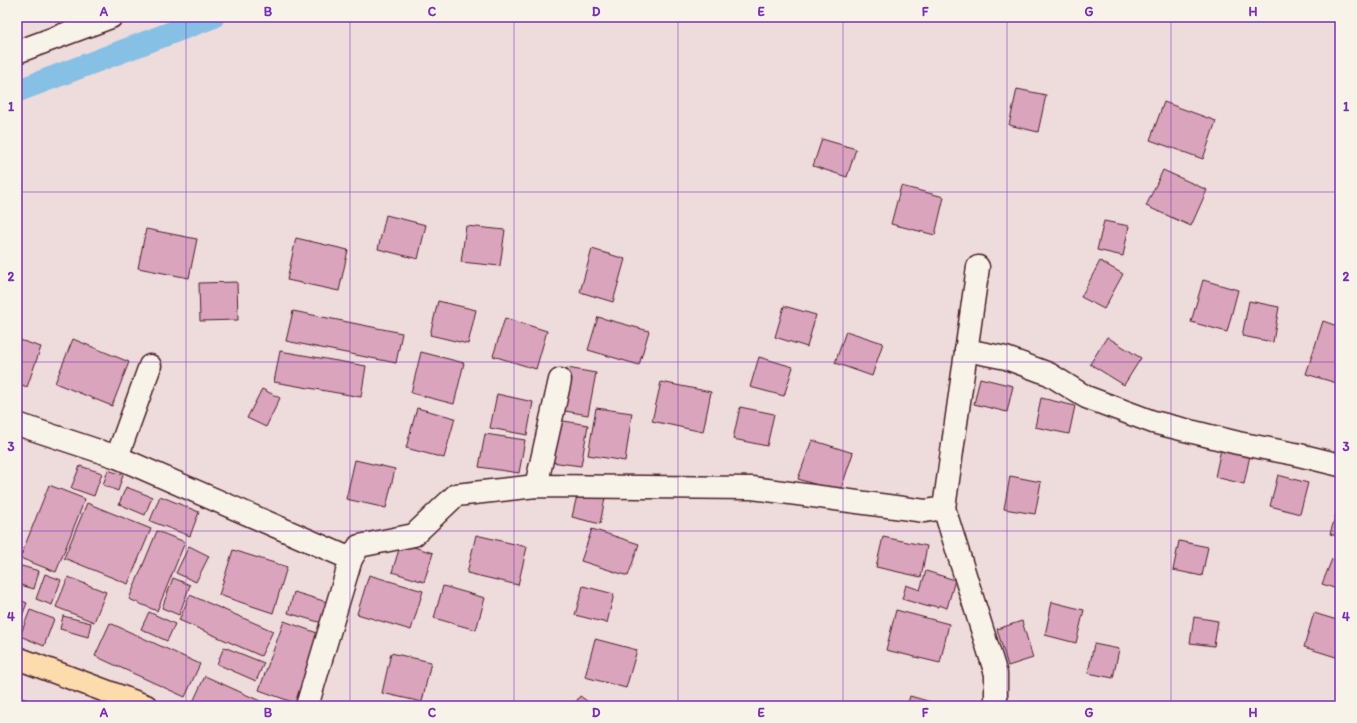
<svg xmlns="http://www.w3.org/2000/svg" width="1357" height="723" viewBox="0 0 1357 723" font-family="Itim,sans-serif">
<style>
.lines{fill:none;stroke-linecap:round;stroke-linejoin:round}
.canal{stroke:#86c0e5;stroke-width:23}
.building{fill:#d9a4bc;stroke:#4a1f2b}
.minor-casing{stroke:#4a1f2b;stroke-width:25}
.major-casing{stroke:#4a1f2b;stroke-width:25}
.minor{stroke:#f7f3e8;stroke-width:22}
.major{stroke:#fcdcac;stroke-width:22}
.grid{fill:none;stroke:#7b2cbf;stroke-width:1;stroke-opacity:0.55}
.neatline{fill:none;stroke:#7b2cbf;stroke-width:1.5}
.grid-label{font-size:13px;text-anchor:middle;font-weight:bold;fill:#7b2cbf}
</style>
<rect width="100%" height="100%" fill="#eedbdb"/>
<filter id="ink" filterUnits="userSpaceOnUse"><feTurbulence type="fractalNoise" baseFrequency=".025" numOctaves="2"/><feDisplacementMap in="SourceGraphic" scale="8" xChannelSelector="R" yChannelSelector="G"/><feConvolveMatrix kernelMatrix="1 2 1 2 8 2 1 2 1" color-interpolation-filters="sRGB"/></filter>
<g filter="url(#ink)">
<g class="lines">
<path class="canal" d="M17,91L213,17"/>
</g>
<g class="building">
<path d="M1017,89L1046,95L1038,132L1009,125Z"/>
<path d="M1164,102L1216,121L1203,159L1150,140Z"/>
<path d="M822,139L856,149L847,177L813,166Z"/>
<path d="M1163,170L1207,190L1191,226L1146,206Z"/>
<path d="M901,186L944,197L935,235L891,224Z"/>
<path d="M386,215L426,225L418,259L378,249Z"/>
<path d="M1104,221L1129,226L1123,256L1097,250Z"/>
<path d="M466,226L505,230L500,266L461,262Z"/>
<path d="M146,229L197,239L189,278L138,268Z"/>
<path d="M296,238L348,250L339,291L287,280Z"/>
<path d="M592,249L625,259L613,302L580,292Z"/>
<path d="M1100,261L1123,274L1104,309L1081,297Z"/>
<path d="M1203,280L1238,290L1227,332L1191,322Z"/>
<path d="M237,282L238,320L200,321L199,283Z"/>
<path d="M438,301L476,310L468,344L430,335Z"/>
<path d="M1249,301L1279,307L1273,342L1242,336Z"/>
<path d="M784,306L816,315L807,347L775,337Z"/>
<path d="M293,311L402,333L396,363L286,341Z"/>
<path d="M598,317L649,331L639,365L588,350Z"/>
<path d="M505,318L547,331L536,369L493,356Z"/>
<path d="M1323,321L1340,327V384L1306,374Z"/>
<path d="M846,331L883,343L872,376L835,363Z"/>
<path d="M1107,337L1141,358L1124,385L1090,364Z"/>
<path d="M17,339L41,347L27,387L17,383Z"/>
<path d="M73,339L129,362L112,406L55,383Z"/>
<path d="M280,351L366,366L361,397L274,382Z"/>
<path d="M421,352L464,363L454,404L411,393Z"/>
<path d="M759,357L793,367L784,396L750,387Z"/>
<path d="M567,368L596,373L588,415L559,410Z"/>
<path d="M980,378L1013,386L1007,412L974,404Z"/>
<path d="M661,382L711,392L703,432L652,421Z"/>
<path d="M262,389L280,398L266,427L247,418Z"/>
<path d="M497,394L533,402L527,435L490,428Z"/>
<path d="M1041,398L1075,406L1069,434L1035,427Z"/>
<path d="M740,407L774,414L767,446L733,439Z"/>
<path d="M417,408L455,418L444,458L406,448Z"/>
<path d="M596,408L632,413L625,461L588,455Z"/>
<path d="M558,420L588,425L581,466L551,462Z"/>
<path d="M485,434L525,440L519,473L479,467Z"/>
<path d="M812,440L853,453L840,492L798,479Z"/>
<path d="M1221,449L1250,455L1244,484L1215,477Z"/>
<path d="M355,460L395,469L386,508L346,499Z"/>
<path d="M80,466L102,473L94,496L71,488Z"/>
<path d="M108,470L123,475L118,491L103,485Z"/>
<path d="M1278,475L1308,483L1300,514L1270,506Z"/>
<path d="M1010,476L1041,482L1035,514L1004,509Z"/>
<path d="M49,485L85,499L56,572L20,558Z"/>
<path d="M126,487L152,497L145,515L119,504Z"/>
<path d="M578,491L605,498L600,524L572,517Z"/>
<path d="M160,496L199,512L190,536L150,521Z"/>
<path d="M1340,501V537L1330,534Z"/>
<path d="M87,503L151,529L128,584L64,558Z"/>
<path d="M592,529L639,544L628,576L581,561Z"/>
<path d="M157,531L185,542L157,611L129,599Z"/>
<path d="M476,535L527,547L518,585L467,573Z"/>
<path d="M883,537L927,546L921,577L876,567Z"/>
<path d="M1179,541L1208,547L1202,576L1173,570Z"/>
<path d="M401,543L433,553L424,582L392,572Z"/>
<path d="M189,546L209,556L196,582L176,573Z"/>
<path d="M233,550L287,567L273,613L219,595Z"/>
<path d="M1332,559L1340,562V590L1322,584Z"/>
<path d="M18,565L39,571L34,589L17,584V570Z"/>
<path d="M926,571L955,580L947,608L939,605L938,607L929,605V607L902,599L906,585L920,590Z"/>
<path d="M45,574L61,580L52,605L36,599Z"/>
<path d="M369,575L423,591L411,630L357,614Z"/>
<path d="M68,577L106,592L94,622L56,607Z"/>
<path d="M173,578L190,585L179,615L162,608Z"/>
<path d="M443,586L485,598L476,630L434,618Z"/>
<path d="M583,586L614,594L607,623L575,615Z"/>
<path d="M294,592L327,602L322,623L288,613Z"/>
<path d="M190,595L273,631L261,656L179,620Z"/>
<path d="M17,599L27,603L17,629Z"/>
<path d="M1052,602L1084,610L1076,643L1045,635Z"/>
<path d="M30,610L54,619L44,646L20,636Z"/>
<path d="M896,610L949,624L940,663L886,650Z"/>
<path d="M149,612L175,624L167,641L141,629Z"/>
<path d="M1314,613L1340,621L1339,658L1304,647Z"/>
<path d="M63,616L91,623L88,637L60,629Z"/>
<path d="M1194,617L1218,621L1214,646L1190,643Z"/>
<path d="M284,621L320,634L295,703L259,690Z"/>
<path d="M1022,621L1033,658L1008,666L997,629Z"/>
<path d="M110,623L200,664L185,697L95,656Z"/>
<path d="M595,639L637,650L626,688L585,677Z"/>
<path d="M1094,644L1119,649L1113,678L1088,673Z"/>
<path d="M224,647L264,663L256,681L217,664Z"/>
<path d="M391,653L431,662L422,702L382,693Z"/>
<path d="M205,676L271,706H201L193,702Z"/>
<path d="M580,696L594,706H573Z"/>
<path d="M910,696L945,706H907Z"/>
<path d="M17,697L44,704V706H17Z"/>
</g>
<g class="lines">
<defs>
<g id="minor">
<path d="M17,52L111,17"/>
<path d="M978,267L944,508L996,674V706"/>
<path d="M966,350L1006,358L1049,374L1086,397L1153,422L1238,443L1295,454L1340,465"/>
<path d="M17,424L117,457L351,559"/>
<path d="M117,457L150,366"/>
<path d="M536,486L560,380"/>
<path d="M307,706L351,559L359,546L414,535L456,495L536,486L752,488L925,511L944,508"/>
</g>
<path id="major" d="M17,658L146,706"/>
</defs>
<use href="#minor" class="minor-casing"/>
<use href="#major" class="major-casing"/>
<use href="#minor" class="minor"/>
<use href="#major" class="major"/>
</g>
</g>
<path class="grid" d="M186,17V706M350,17V706M514,17V706M678,17V706M843,17V706M1007,17V706M1171,17V706M17,192H1340M17,362H1340M17,531H1340"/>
<rect width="1357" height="723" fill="none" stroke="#f7f3e8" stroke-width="44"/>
<rect x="22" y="22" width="1313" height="679" class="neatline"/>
<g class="grid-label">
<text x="104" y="16">A</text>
<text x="268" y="16">B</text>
<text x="432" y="16">C</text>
<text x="596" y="16">D</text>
<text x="761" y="16">E</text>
<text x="925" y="16">F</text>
<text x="1089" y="16">G</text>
<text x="1253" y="16">H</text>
<text x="11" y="111">1</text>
<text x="1346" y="111">1</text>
<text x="11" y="281">2</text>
<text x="1346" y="281">2</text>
<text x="11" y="451">3</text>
<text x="1346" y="451">3</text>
<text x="11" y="621">4</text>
<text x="1346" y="621">4</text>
<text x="104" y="717">A</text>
<text x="268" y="717">B</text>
<text x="432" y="717">C</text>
<text x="596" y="717">D</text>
<text x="761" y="717">E</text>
<text x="925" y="717">F</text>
<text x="1089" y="717">G</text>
<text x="1253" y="717">H</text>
</g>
</svg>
